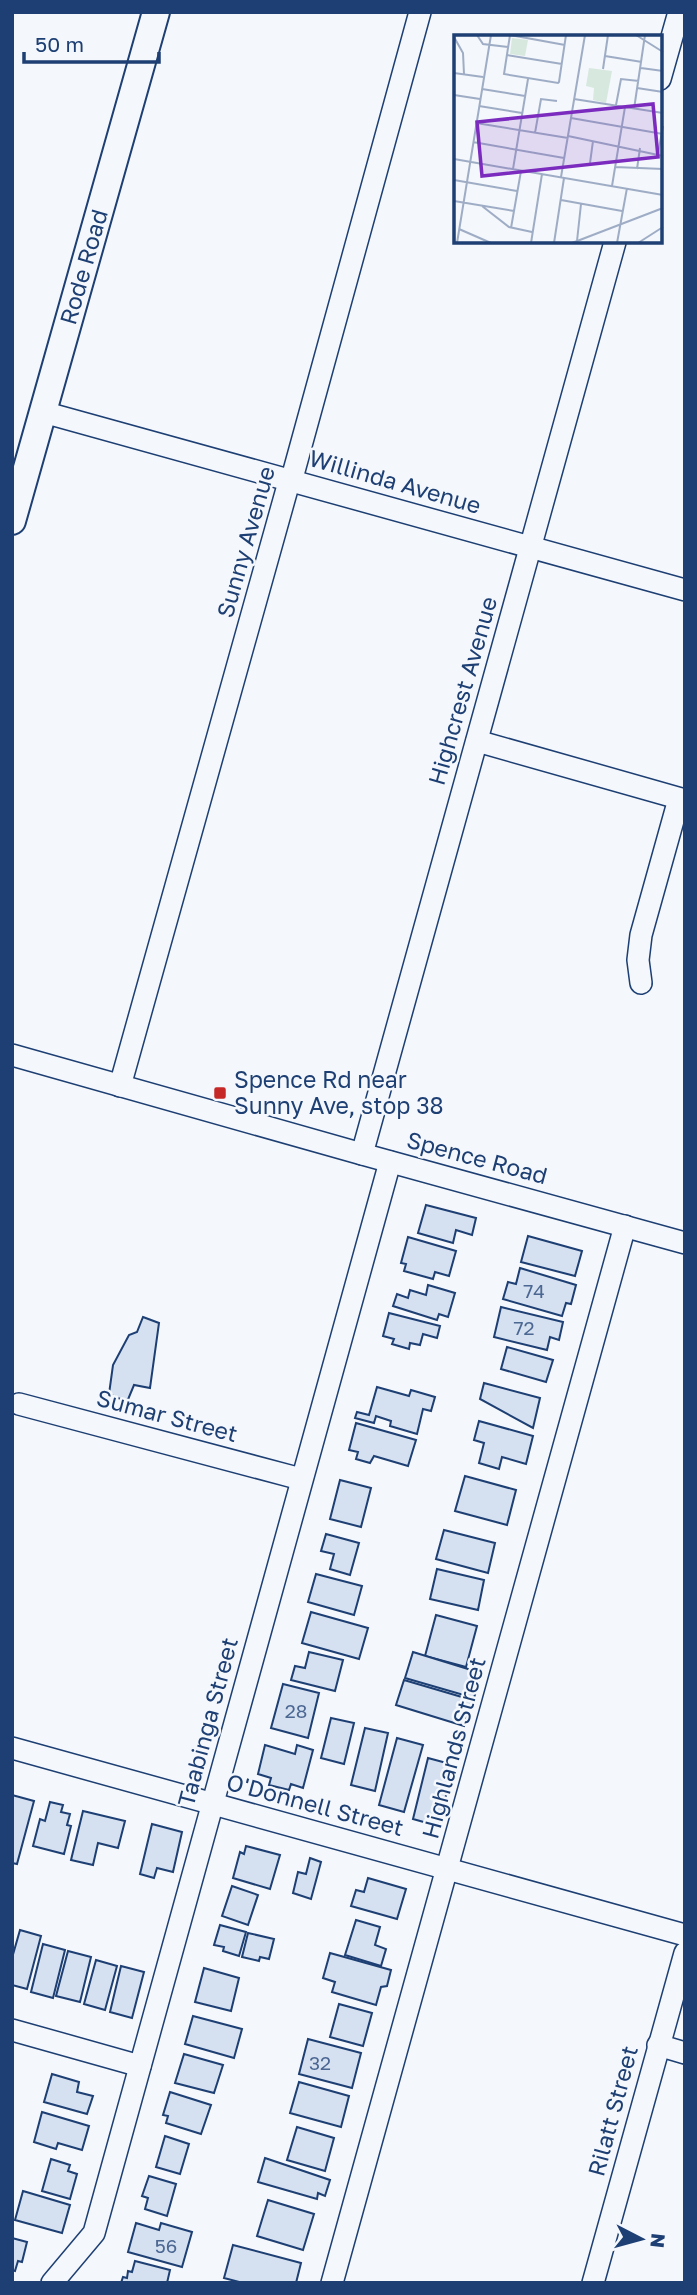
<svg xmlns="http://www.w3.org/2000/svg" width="697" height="2295" viewBox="0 0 697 2295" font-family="'Golos Text',sans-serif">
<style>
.building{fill:#d5e0f0;stroke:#1d3f73;stroke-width:2}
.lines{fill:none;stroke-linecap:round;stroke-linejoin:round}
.minor-casing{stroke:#1d3f73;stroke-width:24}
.major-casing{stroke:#1d3f73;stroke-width:30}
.minor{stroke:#f4f7fb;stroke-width:21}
.major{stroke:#f4f7fb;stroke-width:26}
.poi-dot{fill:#c62828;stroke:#f4f7fb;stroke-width:2.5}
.labels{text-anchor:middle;stroke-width:5;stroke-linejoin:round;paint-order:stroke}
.number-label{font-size:19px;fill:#4b6792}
.street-label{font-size:23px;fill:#1d3f73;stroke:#f4f7fb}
.poi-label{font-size:23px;fill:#1d3f73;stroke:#f4f7fb;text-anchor:start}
.inset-road{fill:none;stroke:#9eadc5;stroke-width:2}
.view{fill:#7b2cbf;fill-opacity:0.15;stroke:#7b2cbf;stroke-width:3.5}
.inset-edge{fill:none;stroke:#1d3f73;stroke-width:3.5}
</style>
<rect width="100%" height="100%" fill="#f4f7fb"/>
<g class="building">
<path d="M426,1205L476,1218L472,1235L456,1230L453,1243L418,1233Z"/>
<path d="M528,1236L582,1251L575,1276L521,1262Z"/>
<path d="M408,1237L456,1251L449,1276L435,1272L433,1279L404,1271L406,1264L401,1263Z"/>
<path d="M520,1268L576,1285L571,1304L566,1303L562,1316L503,1299L508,1282L516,1284Z"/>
<path d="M428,1285L455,1293L448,1317L439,1314L437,1320L393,1306L397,1294L408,1298L410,1290L426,1295Z"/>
<path d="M501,1307L563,1322L559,1340L550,1337L547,1350L494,1337Z"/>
<path d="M389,1313L440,1326L437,1338L423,1334L420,1345L410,1343L409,1349L392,1344L394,1339L383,1336Z"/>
<path d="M143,1317L159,1323L150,1388L134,1385L127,1402L109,1394L113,1365L129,1335L137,1332Z"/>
<path d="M507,1347L553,1360L546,1382L501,1369Z"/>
<path d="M484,1383L540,1398L533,1428L480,1399Z"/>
<path d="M377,1387L409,1396L411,1390L435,1397L431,1411L423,1409L417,1434L390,1426L391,1421L376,1416L374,1423L355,1418L357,1412L369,1415Z"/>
<path d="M479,1421L533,1436L526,1464L502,1457L499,1469L479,1463L484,1443L474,1440Z"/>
<path d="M356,1423L416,1440L408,1466L374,1456L370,1463L356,1459L358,1452L349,1450Z"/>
<path d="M465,1476L516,1490L507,1525L455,1511Z"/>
<path d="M340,1480L371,1488L361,1527L330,1519Z"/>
<path d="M444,1530L495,1543L488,1573L436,1559Z"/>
<path d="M326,1534L359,1543L350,1575L330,1569L334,1554L321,1551Z"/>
<path d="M437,1569L484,1580L478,1610L430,1599Z"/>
<path d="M316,1574L362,1586L354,1615L308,1602Z"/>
<path d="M311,1612L368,1628L359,1659L302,1643Z"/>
<path d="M436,1615L477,1626L466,1667L425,1656Z"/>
<path d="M309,1652L343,1660L335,1691L291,1680L295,1666L305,1668Z"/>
<path d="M413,1652L481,1673L474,1698L405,1678Z"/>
<path d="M404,1680L472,1700L464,1726L396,1705Z"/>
<path d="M283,1684L319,1693L308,1738L271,1728Z"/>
<path d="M331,1718L354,1723L344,1764L321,1758Z"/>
<path d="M365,1728L388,1733L375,1791L351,1785Z"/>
<path d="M397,1738L423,1745L404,1812L379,1805Z"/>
<path d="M265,1745L295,1754L297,1745L313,1750L303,1788L291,1784L289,1790L269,1785L271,1778L258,1774Z"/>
<path d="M428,1758L454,1765L438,1826L413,1819Z"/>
<path d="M12,1795L34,1801L17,1864L12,1863Z"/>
<path d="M50,1802L63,1805L61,1812L70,1814L67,1825L71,1826L64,1854L33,1846L40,1819L45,1821Z"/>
<path d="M83,1811L125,1821L118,1848L98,1843L93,1865L71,1860Z"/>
<path d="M152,1824L182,1832L173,1872L157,1868L154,1878L140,1874Z"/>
<path d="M246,1846L280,1855L270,1889L233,1878L240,1852L244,1854Z"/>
<path d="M310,1858L321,1862L311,1899L293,1893L298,1872L306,1874Z"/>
<path d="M368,1878L406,1889L397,1919L351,1906L356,1890L364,1892Z"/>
<path d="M232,1886L258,1895L248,1925L222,1916Z"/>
<path d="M356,1920L380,1927L375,1945L386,1949L381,1966L345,1955Z"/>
<path d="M220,1925L246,1932L239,1956L223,1951L224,1947L214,1945Z"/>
<path d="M20,1930L41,1936L27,1989L12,1985V1958Z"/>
<path d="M248,1933L274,1939L269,1959L260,1957L259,1961L242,1957Z"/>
<path d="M43,1944L65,1950L53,1998L31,1992Z"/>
<path d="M68,1951L91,1957L80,2002L56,1996Z"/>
<path d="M330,1953L391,1970L387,1986L381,1987L376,2005L332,1992L335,1982L323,1978Z"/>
<path d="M96,1960L117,1966L105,2010L84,2004Z"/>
<path d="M121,1966L144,1972L132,2018L110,2012Z"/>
<path d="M204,1968L239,1978L231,2011L195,2002Z"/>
<path d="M339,2004L372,2013L363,2046L330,2037Z"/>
<path d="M193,2016L242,2029L234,2058L185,2044Z"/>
<path d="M308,2039L361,2053L352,2088L299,2074Z"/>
<path d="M184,2054L223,2065L214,2093L175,2083Z"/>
<path d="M52,2074L79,2082L77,2092L93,2096L87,2114L44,2102Z"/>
<path d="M299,2082L349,2096L341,2127L290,2113Z"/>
<path d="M170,2092L211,2105L201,2134L166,2123L168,2116L163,2115Z"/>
<path d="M42,2112L89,2126L82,2150L58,2143L56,2149L34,2142Z"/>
<path d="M297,2127L334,2138L325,2171L287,2160Z"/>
<path d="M165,2136L189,2144L180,2174L156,2167Z"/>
<path d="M265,2158L330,2180L325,2196L318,2193L317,2199L258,2182Z"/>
<path d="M51,2159L70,2165L68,2171L77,2174L70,2199L42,2191Z"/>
<path d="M149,2176L176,2184L167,2216L145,2209L148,2198L142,2196Z"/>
<path d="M23,2191L70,2205L62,2233L15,2220Z"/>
<path d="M268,2200L314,2214L303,2250L257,2236Z"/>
<path d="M136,2223L159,2230L161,2223L192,2232L182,2267L128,2252Z"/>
<path d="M12,2238L27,2242L22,2262L18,2261L15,2271L12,2270Z"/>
<path d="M233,2245L301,2263L296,2283H243L224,2278Z"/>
<path d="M135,2261L170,2270L167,2283H121L123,2277L127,2278L128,2271L132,2272Z"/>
</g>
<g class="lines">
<defs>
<g id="minor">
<path d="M660,79L679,12"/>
<path d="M43,412L685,590"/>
<path d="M477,741L685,800"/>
<path d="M641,983L638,960L641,935L679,799"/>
<path d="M12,1055L362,1154L685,1243"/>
<path d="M120,1086L287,489L294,471L420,12"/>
<path d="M362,1154L615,242"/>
<path d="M19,1404L301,1479"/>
<path d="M12,1748L685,1935"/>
<path d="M12,2030L140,2066"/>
<path d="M658,2045L685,2053"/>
<path d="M52,2283L94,2233L390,1162"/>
<path d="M332,2283L625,1226"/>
<path d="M593,2283L685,1953"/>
</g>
<path id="major" d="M12,521L156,12"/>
</defs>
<use href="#minor" class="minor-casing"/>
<use href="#major" class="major-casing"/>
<use href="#minor" class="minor"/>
<use href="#major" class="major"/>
</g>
<rect class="poi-dot" x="213" y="1086" width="14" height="14" rx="3.5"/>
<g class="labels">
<g class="number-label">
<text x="534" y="1298">74</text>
<text x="524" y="1335">72</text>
<text x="296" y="1718">28</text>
<text x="320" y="2070">32</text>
<text x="166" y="2253">56</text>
</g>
<g class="street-label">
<text transform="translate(84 267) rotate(-74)" y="8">Rode Road</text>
<text transform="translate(395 482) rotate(16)" y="8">Willinda Avenue</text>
<text transform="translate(246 542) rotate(-74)" y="8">Sunny Avenue</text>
<text transform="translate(463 691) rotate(-74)" y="8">Highcrest Avenue</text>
<text transform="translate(477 1158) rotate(15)" y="8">Spence Road</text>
<text transform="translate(167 1416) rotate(15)" y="8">Sumar Street</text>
<text transform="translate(208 1722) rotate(-75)" y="8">Taabinga Street</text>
<text transform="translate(454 1748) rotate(-75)" y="8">Highlands Street</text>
<text transform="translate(315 1805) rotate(15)" y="8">O'Donnell Street</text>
<text transform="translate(613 2111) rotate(-75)" y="8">Rilatt Street</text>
</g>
<g class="poi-label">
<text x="234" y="1088">Spence Rd near<tspan x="234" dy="26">Sunny Ave, stop 38</tspan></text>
</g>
</g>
<g transform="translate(454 35)">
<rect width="208" height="208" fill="#f4f7fb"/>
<path d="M58,3L74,5L71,21L56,19ZM135,33L158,36L152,68L139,65L140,53L132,51Z" fill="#d7e8df"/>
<path class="inset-road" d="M23,0L29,9L54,12M182,0L209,17M0,2L9,18L10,39M111,10L56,0L50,39L104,48L105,47L112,0M53,20L108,29M151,21L188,27M187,33L209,36M149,34L154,0M0,38L29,42M183,53L209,57M28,54L71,61M0,60L26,64M120,64L209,78M162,70L167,44L185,46M25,71L68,78M180,74L191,0M117,83L209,99M22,88L114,103M81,98L87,64L103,66M114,101L209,121M19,107L110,123M204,119L209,91M0,124L209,160M136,128L139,106M161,132L209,134M59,134L74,44M183,134L186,113M107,142L131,0M0,145L63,156M158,151L171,72M107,165L168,176M0,166L60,176M28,171L55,192L78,197M57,193L67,136M5,194L37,208M123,206L127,169M3,208L37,0M77,208L88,139M100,208L110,143M118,208L209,173M163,208L173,153M184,208L209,192"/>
<path class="view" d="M199,69L204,122L28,141L23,87Z"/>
<rect width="208" height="208" class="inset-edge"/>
</g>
<rect width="697" height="2295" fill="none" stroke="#1d3f73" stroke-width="28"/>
<g transform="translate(641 2239) rotate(96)" stroke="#f4f7fb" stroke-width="5" paint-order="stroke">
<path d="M0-5L12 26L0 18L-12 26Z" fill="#1d3f73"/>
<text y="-10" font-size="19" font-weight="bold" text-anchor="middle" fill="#1d3f73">N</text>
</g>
<path d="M24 52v10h135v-10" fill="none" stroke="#1d3f73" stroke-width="3.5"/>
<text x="35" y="52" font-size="21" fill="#1d3f73" stroke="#f4f7fb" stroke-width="5" paint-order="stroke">50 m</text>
</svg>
